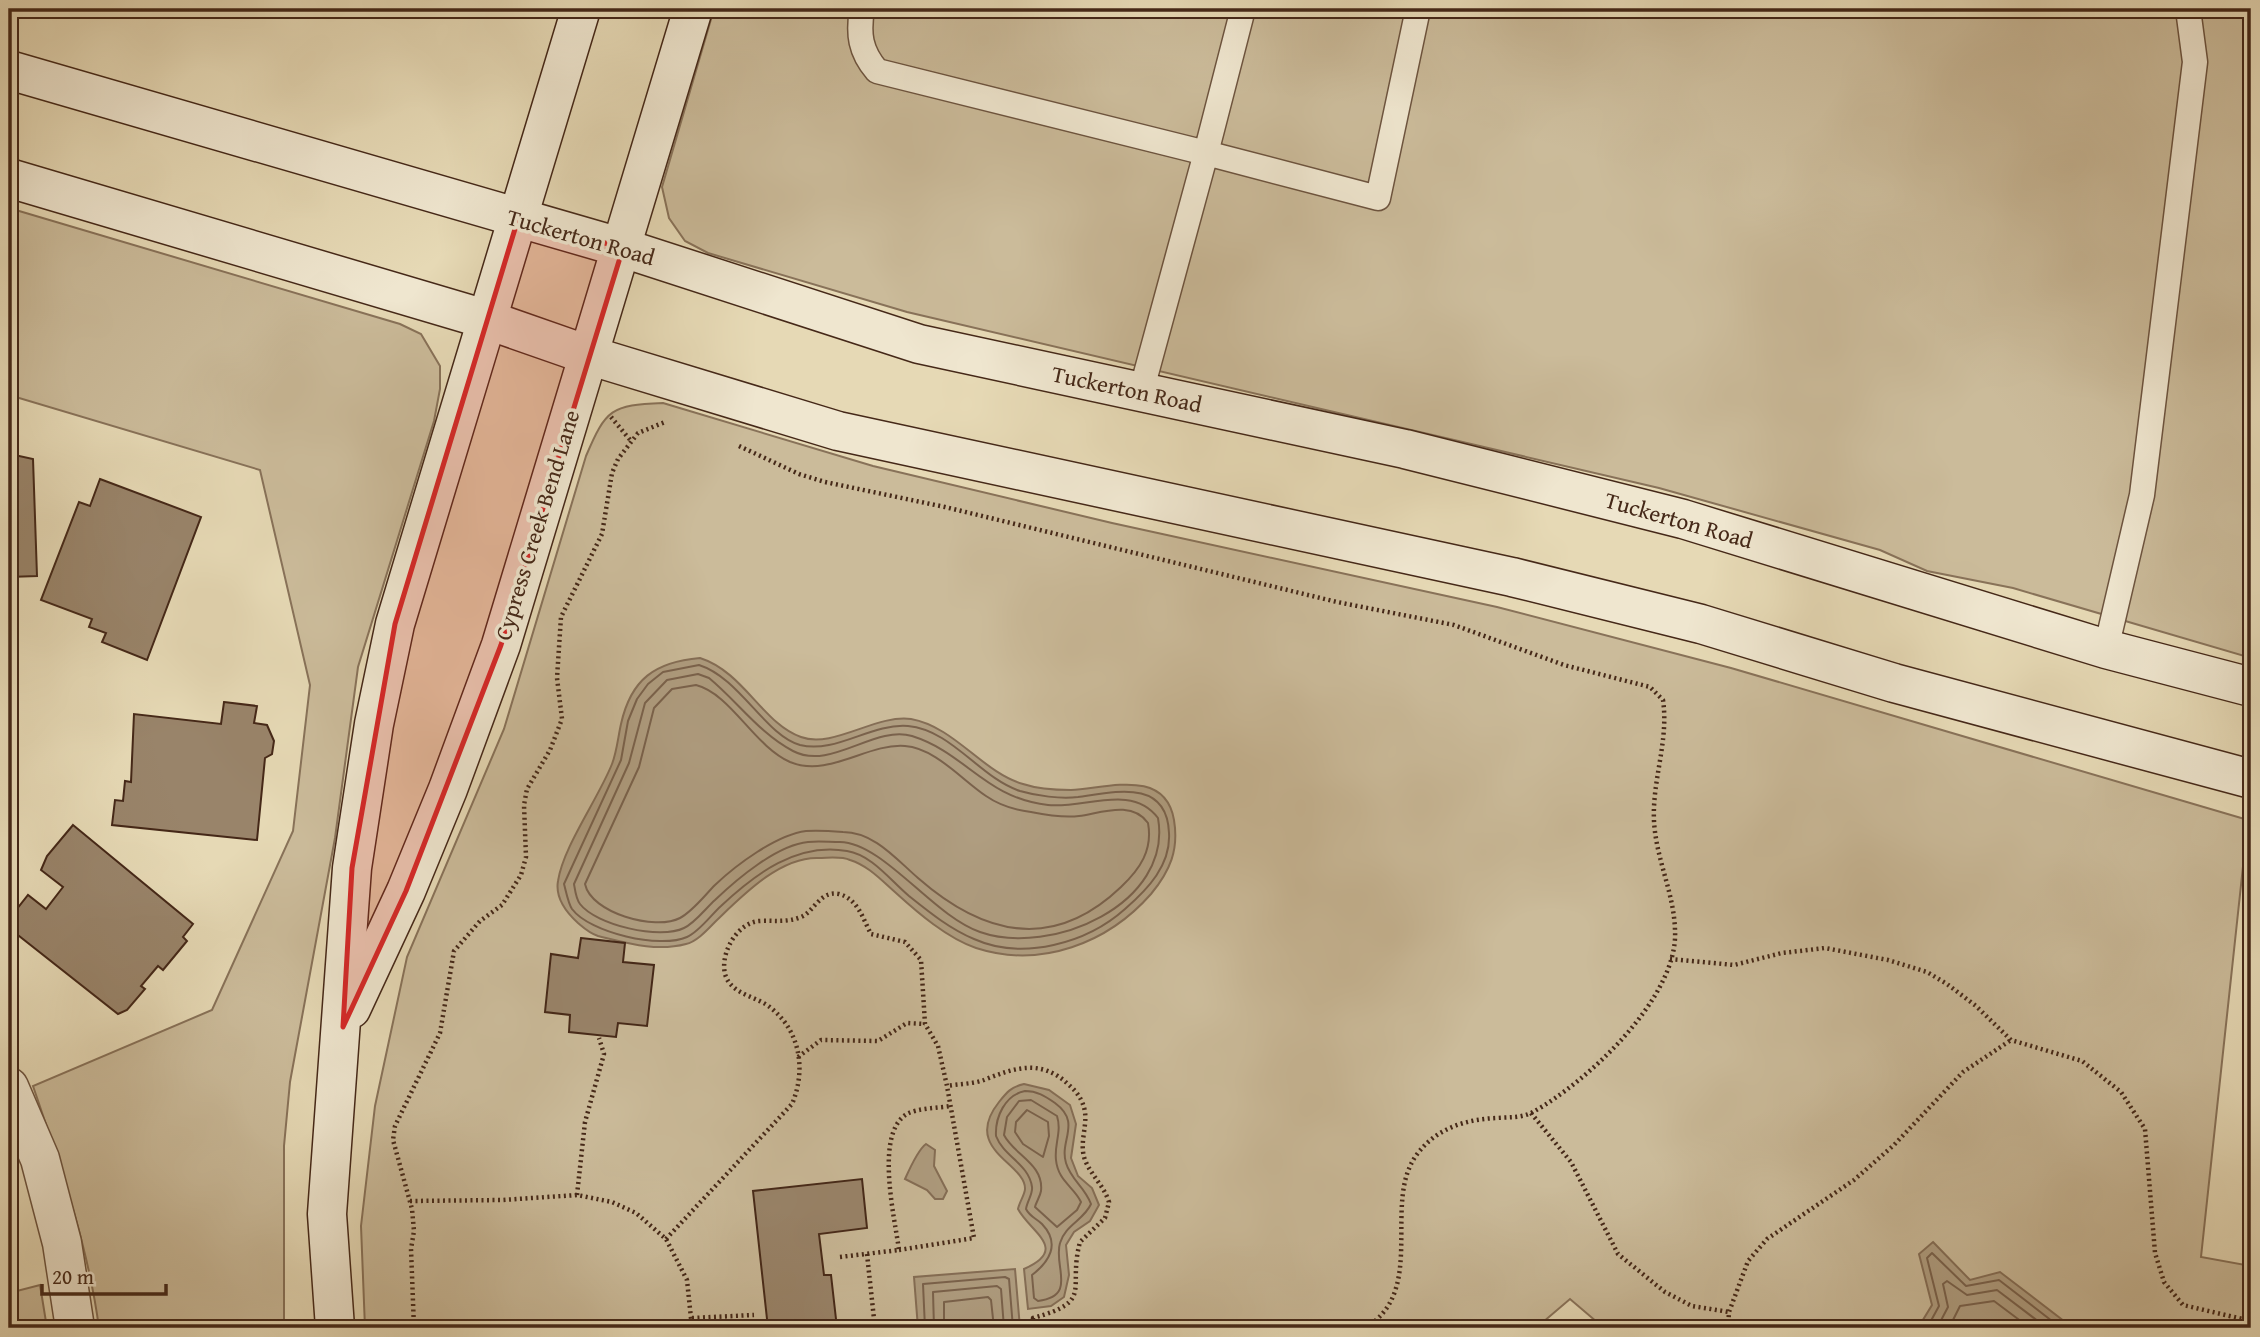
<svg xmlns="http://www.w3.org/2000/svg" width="2260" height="1337" viewBox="0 0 2260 1337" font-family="'Gentium Book Plus',serif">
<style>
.green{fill:#cbbb9a;stroke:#887259;stroke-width:2}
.water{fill:#af9d80;stroke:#856e56;stroke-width:2}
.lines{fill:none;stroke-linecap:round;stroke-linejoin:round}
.shore{stroke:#7a624c;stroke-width:2}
.building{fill:#99846a;stroke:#452818;stroke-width:2}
.lane-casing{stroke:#6d543f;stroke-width:27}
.street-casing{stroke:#6d543f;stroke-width:41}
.secondary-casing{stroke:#452818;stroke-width:41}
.path{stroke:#452818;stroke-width:4.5;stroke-dasharray:2 3.5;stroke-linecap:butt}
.lane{stroke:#efe6cf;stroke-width:24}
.street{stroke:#efe6cf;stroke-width:38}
.secondary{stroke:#efe6cf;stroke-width:38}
.marked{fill:#d62828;fill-opacity:0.2;stroke:#d62828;stroke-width:5;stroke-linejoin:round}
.labels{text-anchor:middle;stroke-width:7;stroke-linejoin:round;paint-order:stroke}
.street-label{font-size:23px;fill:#452818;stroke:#efe6cf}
</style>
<rect width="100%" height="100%" fill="#e6d9b5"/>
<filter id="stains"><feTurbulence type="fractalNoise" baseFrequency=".00286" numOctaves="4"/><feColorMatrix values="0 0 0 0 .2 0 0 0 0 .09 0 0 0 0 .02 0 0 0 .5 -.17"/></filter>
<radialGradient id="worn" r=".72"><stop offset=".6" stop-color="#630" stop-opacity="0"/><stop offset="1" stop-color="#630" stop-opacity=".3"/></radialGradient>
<g class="green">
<path d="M714,9H2251V658L2013,588L1927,571L1880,550L1659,488L907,312L708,253L685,241L669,218L662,187Z"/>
<path d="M9,208L400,324L421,334L440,366V389L434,421L358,667L335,838L290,1082L284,1146V1328H99C88,1245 60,1166 33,1086L212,1010L293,831L310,685L260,470L9,395Z"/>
<path d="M663,403L873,466L1112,523L1497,607L1731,668L2248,820L2201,1257L2251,1266V1328H1604L1570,1299L1536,1328H365L361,1226L375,1106L407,957L504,729L586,456C606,409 611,405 663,403Z"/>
<path d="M40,1285L47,1328H9V1293Z"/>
</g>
<g class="water">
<path d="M700,658C744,672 763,724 801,737C833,749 876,714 911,719C955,727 982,772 1023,784C1038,789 1055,790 1071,790C1105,789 1165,767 1174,820C1179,850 1170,871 1151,894C1108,943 1041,969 976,948C947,938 918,913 896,893C882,881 869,866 850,860C841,856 829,858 818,858C780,857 743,895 717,920C709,928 697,942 686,944C656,952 627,943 598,936C589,933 585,929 578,923C567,913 555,898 558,881C563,847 598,799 612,764C617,751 618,737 621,724C631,679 655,662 700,658Z"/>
<path d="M1024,1084L1049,1090L1070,1105L1076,1124L1071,1158L1078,1176L1092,1188L1099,1205L1090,1221L1074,1232L1066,1245L1069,1275L1064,1297L1051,1306L1028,1309L1024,1269C1070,1249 1030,1232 1018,1209C1019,1203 1025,1194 1025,1189C1026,1163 961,1150 999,1102C1007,1092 1011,1087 1024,1084Z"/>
<path d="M926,1144L935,1150L934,1166L947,1191L943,1199H935L927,1190L905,1179C909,1170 919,1149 926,1144Z"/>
<path d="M1933,1242L1970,1280L2000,1272L2073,1328H1918L1932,1305L1919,1254Z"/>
<path d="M1015,1269L1020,1328H918L914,1277Z"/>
</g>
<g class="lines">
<g class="shore">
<path d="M699,665C740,678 765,735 800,745C836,754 871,723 908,726C952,730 980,778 1020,791C1037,796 1060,799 1078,797C1114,792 1167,778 1169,833C1171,865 1148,889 1125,909C1087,943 1023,961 974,939C950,929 929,912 909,896C890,880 872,855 847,851C797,842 755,874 721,906C711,915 699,932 687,937C660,949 590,933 572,909C568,903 566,891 564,884L621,760L628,721L637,699L648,684L663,672Z"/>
<path d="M698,674L709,678C737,701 760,734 793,751C831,771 874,725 912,736C966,753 985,798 1048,805C1084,809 1132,783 1158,818C1173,904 1051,957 980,932C933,916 884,843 840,842C829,842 818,841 808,842C777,845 737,879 715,900C706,908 695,923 684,928C660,940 596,925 580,904C576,899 575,890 574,884L629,763L645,703L667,680Z"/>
<path d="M696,685C731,694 754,746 790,762C829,778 867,743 905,746C935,748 962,780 986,796C999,805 1015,810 1031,812C1046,815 1063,818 1079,816C1101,813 1132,800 1148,823C1153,850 1140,869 1121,887C1053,952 983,935 918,878C896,859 874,832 843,832C831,831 818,830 806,831C776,835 736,865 715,885C705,895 693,911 680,918C655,931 591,913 585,884L639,767L654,708L672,689Z"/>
<path d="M1025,1091C1037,1091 1045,1096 1055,1103C1082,1123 1059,1140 1066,1163C1071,1180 1085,1187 1091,1204C1084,1220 1065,1225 1060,1243C1053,1266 1078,1296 1038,1301L1034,1298L1032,1275C1049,1262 1061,1244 1042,1224C1036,1218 1030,1217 1026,1209C1027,1201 1033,1194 1032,1187C1029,1164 1004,1157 996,1136C995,1117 1005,1095 1025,1091Z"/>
<path d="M1031,1100L1057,1116C1062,1132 1054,1144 1056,1160C1058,1181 1074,1187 1081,1202L1077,1210L1057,1227L1035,1207C1036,1202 1040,1197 1041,1191C1044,1164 1014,1155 1004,1135L1007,1117L1019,1101Z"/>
<path d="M1027,1110L1048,1122L1049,1136L1043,1157L1023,1144L1015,1132L1016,1122Z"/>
<path d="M925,1328L923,1284L1005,1277L1009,1279L1013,1328"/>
<path d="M934,1328L933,1292L997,1286L1001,1289L1004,1328"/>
<path d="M944,1328V1302L988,1297L991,1300L994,1328"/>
<path d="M1927,1328L1939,1306L1927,1258L1932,1253L1966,1286L1999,1280L2061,1328"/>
<path d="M1937,1328L1948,1307L1943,1284L1947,1281L1967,1295L1997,1290L2047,1328"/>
<path d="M1949,1328L1960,1306L1994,1301L2030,1328"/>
</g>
</g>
<g class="building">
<path d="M10,454L33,459L37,576L9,577Z"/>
<path d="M100,479L201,517L147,660L102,642L106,633L89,627L92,619L41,600L79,502L90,506Z"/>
<path d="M224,702L257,706L254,723L267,725L274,741L272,754L265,758L257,840L112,825L115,800L123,801L125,781L131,782L134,714L221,724Z"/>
<path d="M73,825L193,924L183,937L187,941L163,970L158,966L141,986L145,989L127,1010L118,1014L9,928V919L28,895L46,909L63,887L41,870L47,856Z"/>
<path d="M581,938L625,943L623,962L654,965L647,1026L618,1023L616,1037L569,1032L570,1015L545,1012L551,954L578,958Z"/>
<path d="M862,1179L867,1228L819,1234L824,1275H831L837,1328H768L753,1191Z"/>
</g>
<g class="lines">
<defs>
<g id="lane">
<path d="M862,9C858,34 860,51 877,71L1206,153L1243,9"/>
<path d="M1141,392L1206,153L1378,198L1418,9"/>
<path d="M2106,649L2142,495L2195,62L2188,9"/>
</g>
<path id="street" d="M9,1087L40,1159L62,1243L75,1328"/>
<g id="secondary">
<path d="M9,70L623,248L919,344L1405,449L1683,519L2106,649L2251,687"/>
<path d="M9,178L485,319L588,355L838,431L1512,577L1701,624L1894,683L2251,779"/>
<path d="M351,1009L406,891L448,789L501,645L693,9"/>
<path d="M335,1328L327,1214L352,868L374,724L395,624L581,9"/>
</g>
</defs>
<use href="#lane" class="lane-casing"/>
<use href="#street" class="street-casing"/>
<use href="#secondary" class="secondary-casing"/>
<g class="path">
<path d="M611,417L631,441"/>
<path d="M739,446L799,474L825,482L945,507L1337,602L1454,625L1564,665L1650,687L1663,700C1669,741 1652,780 1654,821C1656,859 1674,893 1675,930C1679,997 1587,1082 1533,1112C1522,1118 1510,1117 1497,1118C1467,1119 1437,1128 1418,1153C1380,1201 1429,1290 1365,1328"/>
<path d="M1670,959L1734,965L1782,953L1825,948L1888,960L1927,972L1947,984L1976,1006L2011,1040L2082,1061L2121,1092L2145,1129L2155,1253L2164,1282L2183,1305L2251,1321"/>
<path d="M798,1057L821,1040L878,1041L907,1023L925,1024"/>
<path d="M1531,1113L1571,1162L1618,1254L1665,1292L1692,1306L1729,1312"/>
<path d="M577,1195L585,1122L604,1054L599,1038"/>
<path d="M410,1201L503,1200L577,1195L612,1202L636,1213L666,1239L687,1280L692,1328"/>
<path d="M666,1239L792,1104C806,1071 801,1032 771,1008C757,996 731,995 725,974C720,953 737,923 759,921C774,920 786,923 801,917C814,912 820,890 839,894C858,899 863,919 871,934L905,942L921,960L925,1024L938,1046L947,1086C958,1084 973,1084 984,1080C1014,1068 1041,1058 1069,1085C1077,1092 1083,1100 1085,1112C1087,1128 1079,1144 1085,1160C1091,1175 1104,1186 1109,1202L1105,1218L1080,1242C1067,1290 1095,1301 1033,1318V1328"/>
<path d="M899,1250L974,1238L947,1086"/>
<path d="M867,1254L875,1328"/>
<path d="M840,1257L899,1250C895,1219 874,1133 907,1114C918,1108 938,1108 951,1106"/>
<path d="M692,1318L754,1315"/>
<path d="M414,1328L411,1249L414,1231L412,1209L393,1140L395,1126L440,1033L454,951L480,921L502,905L521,875L526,857L524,805L527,789L550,750L562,719L557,678L561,617L602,534L612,473L618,459L638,433L665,422"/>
<path d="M1728,1328L1729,1312L1748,1261L1767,1239L1854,1180L1894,1145L1963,1072L2011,1040"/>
</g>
<use href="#lane" class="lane"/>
<use href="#street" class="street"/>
<use href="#secondary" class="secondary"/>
</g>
<path class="marked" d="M518,219L623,248L501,645L406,891L343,1027L352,868L395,624Z"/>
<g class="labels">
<g class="street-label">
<text transform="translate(581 237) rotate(16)" y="8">Tuckerton Road</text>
<text transform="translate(1127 389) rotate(12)" y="8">Tuckerton Road</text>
<text transform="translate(1679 520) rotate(16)" y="8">Tuckerton Road</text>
<text transform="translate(537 525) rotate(-73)" y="8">Cypress Creek Bend Lane</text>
</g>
</g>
<rect width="2260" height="1337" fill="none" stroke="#e6d9b5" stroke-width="35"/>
<rect x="10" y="10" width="2239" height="1316" fill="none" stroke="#452818" stroke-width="3.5"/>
<rect x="18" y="18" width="2225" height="1302" fill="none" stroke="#452818" stroke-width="2"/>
<path d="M42 1284v10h124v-10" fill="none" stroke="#452818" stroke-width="3.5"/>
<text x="52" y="1284" font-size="21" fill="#452818" stroke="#efe6cf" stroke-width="5" paint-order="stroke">20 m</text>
<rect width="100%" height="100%" filter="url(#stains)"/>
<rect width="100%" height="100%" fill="url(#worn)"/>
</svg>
